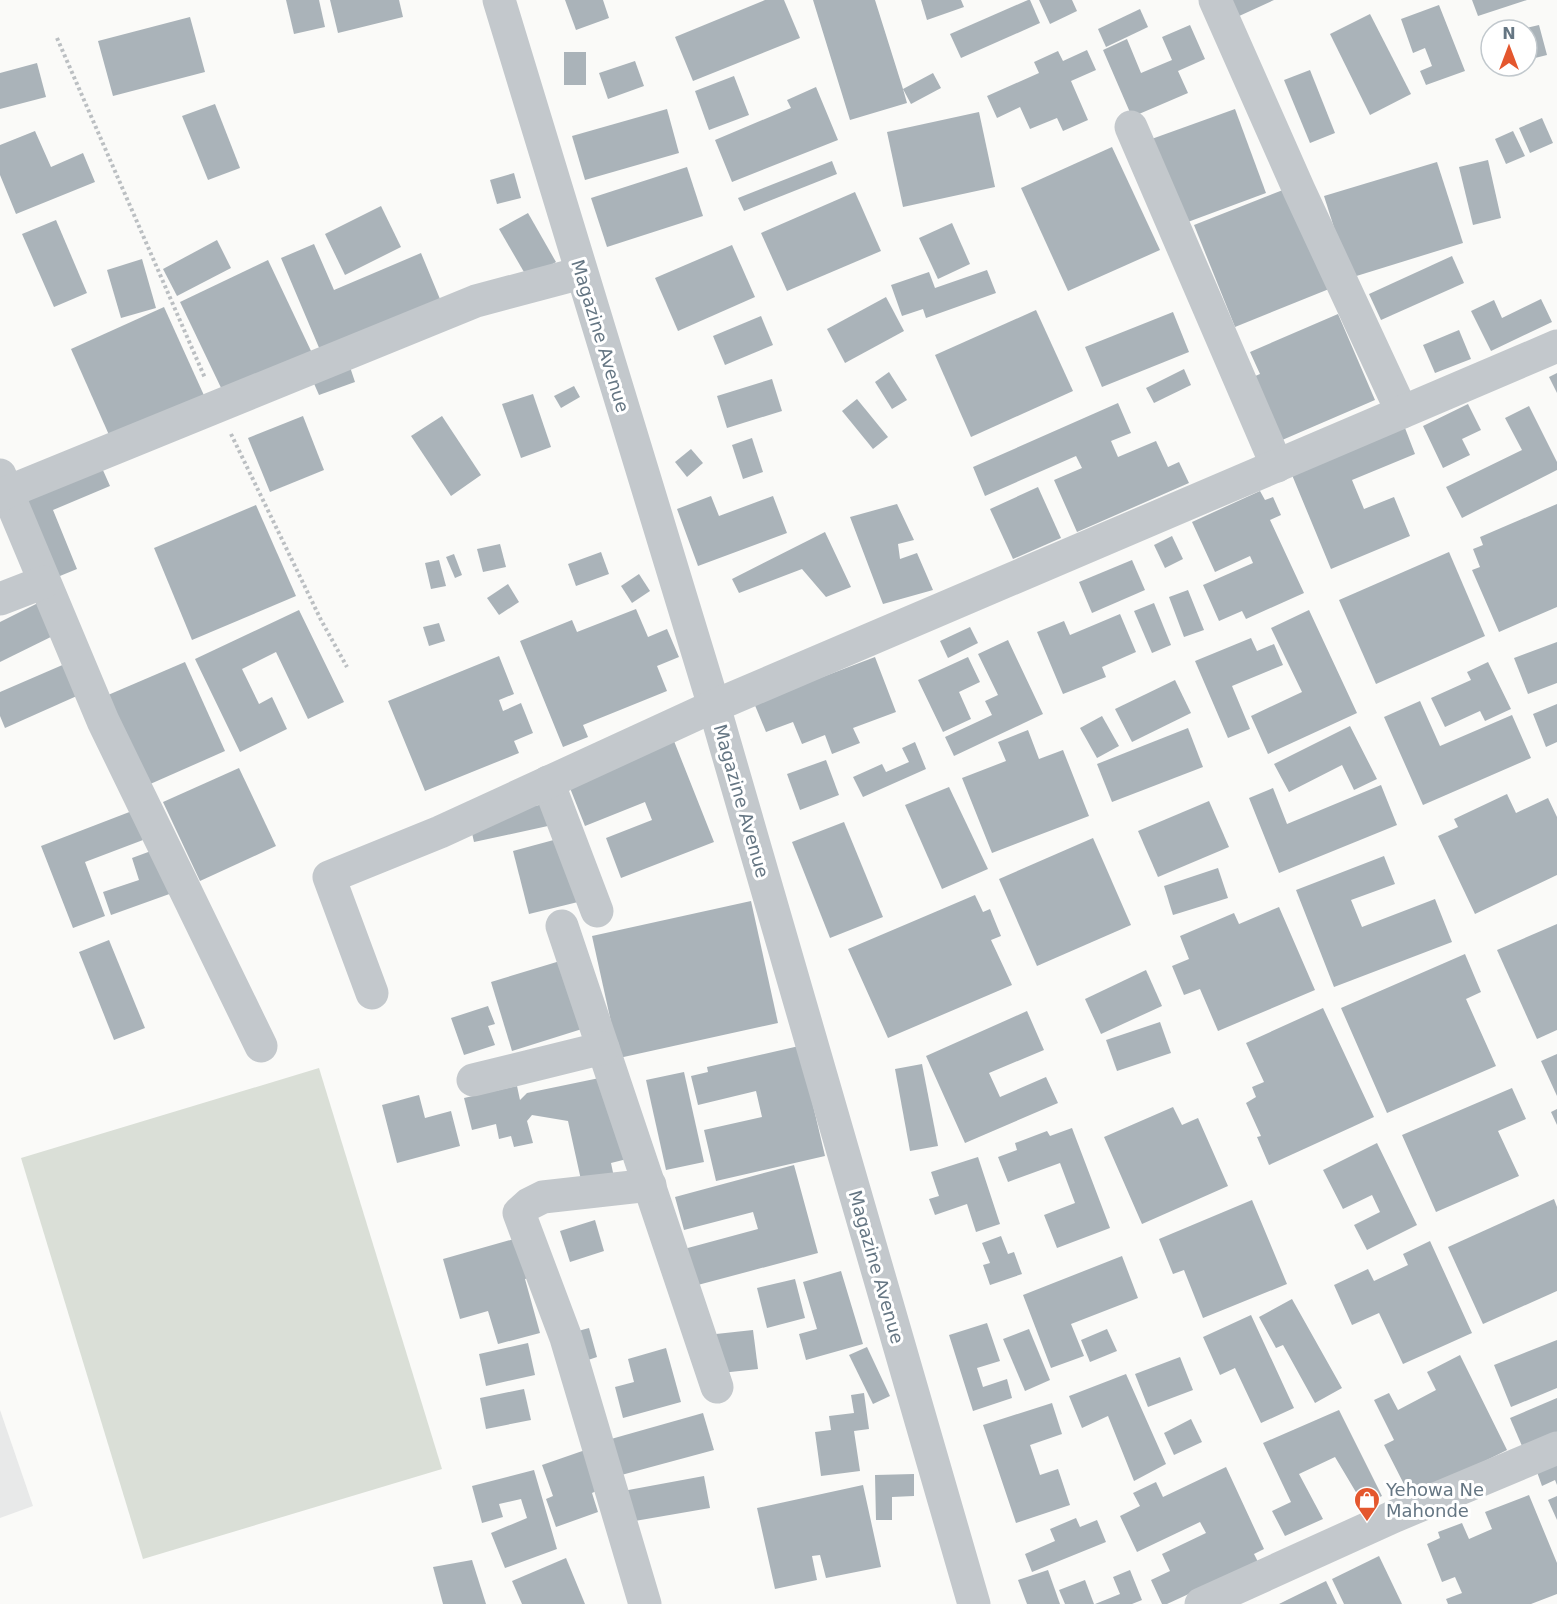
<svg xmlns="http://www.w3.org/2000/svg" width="1557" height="1604" viewBox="0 0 1557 1604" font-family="'DejaVu Sans',sans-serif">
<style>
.built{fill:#e8e9e9}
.green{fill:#dadfd7}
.building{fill:#aab3b9}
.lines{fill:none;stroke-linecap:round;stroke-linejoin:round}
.path{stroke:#bbbfc2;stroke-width:4;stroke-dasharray:3 3;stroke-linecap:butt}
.minor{stroke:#c3c8cc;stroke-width:33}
.labels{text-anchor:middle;stroke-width:6;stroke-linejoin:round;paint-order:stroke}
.street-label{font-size:18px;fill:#657683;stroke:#fff}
.poi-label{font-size:18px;fill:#657683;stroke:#fff;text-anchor:start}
</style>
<rect width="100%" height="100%" fill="#fafaf8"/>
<path class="built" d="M0,1410L33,1506L0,1518Z"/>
<path class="green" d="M319,1068L442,1469L143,1559L21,1158Z"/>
<g class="building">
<path d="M286,0H319L325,27L294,34Z"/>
<path d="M330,0H399L403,17L338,33Z"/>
<path d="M565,0H603L609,18L576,30Z"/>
<path d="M765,0H784L800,38L693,81L675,37Z"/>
<path d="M813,0H875L903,89L933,73L941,88L911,104L903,89L907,103L850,120Z"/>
<path d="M921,0H961L964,7L927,20Z"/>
<path d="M1028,0H1030L1040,23L961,58L950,34Z"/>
<path d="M1039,0H1072L1077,11L1050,24Z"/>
<path d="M1229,0H1274L1237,17Z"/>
<path d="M1472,0H1527L1478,16Z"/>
<path d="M1439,5L1465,71L1426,85L1420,71L1432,66L1425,48L1413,53L1401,19Z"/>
<path d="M1140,9L1148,27L1106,47L1098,29Z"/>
<path d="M1370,14L1411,94L1370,115L1330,34Z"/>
<path d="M190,17L205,72L113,96L98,41Z"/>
<path d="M1190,25L1205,59L1178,71L1188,93L1132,117L1103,50L1127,39L1141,73L1172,60L1162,37Z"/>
<path d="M1539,25L1547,55L1527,60V30L1522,29Z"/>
<path d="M1087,50L1096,70L1071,81L1088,120L1063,131L1057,118L1030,129L1020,107L997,118L987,96L1039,73L1034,62L1058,51L1063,61Z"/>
<rect x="564" y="52" width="22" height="33"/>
<path d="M635,61L644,86L608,99L599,73Z"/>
<path d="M37,63L46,97L0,109V73Z"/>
<path d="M1310,70L1335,133L1310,143L1284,80Z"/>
<path d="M734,76L749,115L709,130L695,91Z"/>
<path d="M816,87L838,140L732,182L715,140L791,108L787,100Z"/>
<path d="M215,104L240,168L208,180L182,116Z"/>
<path d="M667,109L679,153L585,180L572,136Z"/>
<path d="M1235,109L1266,193L1177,226L1146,141Z"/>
<path d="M979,112L995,187L903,207L887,132Z"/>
<path d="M1542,118L1553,143L1530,153L1519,128Z"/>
<path d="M35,131L51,167L83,153L95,182L16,214L0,175V145Z"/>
<path d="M1513,131L1525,156L1506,164L1495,139Z"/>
<path d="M1112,147L1160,250L1068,291L1021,188Z"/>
<path d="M1488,160L1501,218L1473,225L1459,167Z"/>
<path d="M832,161L837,174L744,211L738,198Z"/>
<path d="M1437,162L1463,243L1350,278L1324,196Z"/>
<path d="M687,167L703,216L607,247L591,198Z"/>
<path d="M514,173L521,198L497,204L490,180Z"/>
<path d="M1288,188L1329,289L1235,327L1194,225Z"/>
<path d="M855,192L881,251L787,291L761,233Z"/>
<path d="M381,206L401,247L345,275L325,234Z"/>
<path d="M528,213L556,262L528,279L499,229Z"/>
<path d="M56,220L87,293L54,307L22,234Z"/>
<path d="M952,223L970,264L938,279L919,238Z"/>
<path d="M217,240L231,268L177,296L163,269Z"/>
<path d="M314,244L334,290L421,253L440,299L320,350L281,258Z"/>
<path d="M732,245L755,297L678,331L655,278Z"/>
<path d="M1452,256L1464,283L1381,320L1369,294Z"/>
<path d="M142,259L156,308L121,318L107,270Z"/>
<path d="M268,260L312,353L224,394L180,302Z"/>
<path d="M987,270L996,293L926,318L923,309L902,316L891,285L929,272L935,288Z"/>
<path d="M886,297L904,331L845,363L827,329Z"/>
<path d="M1541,299L1552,322L1491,351L1471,311L1494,300L1502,318Z"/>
<path d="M164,307L207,402L113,444L71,349Z"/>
<path d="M1036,310L1073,391L971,437L935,355Z"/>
<path d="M1173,312L1189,352L1102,387L1085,347Z"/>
<path d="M1338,314L1375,400L1268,446L1248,379L1260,374L1250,352Z"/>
<path d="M761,316L773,345L725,365L713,336Z"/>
<path d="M1459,330L1471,359L1435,373L1423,345Z"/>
<path d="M349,364L355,382L319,395L312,379Z"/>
<path d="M1184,369L1191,385L1154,403L1146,388Z"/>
<path d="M889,372L907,400L892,409L875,382Z"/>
<path d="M1557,373V393L1549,377Z"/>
<path d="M772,379L782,411L727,428L717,396Z"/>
<path d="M574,386L580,397L561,408L554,396Z"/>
<path d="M533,394L551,447L521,458L502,404Z"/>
<path d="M857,399L888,437L873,449L842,411Z"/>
<path d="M1118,403L1131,433L1111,441L1118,457L1156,441L1168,467L1179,462L1189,483L1077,532L1054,480L1082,468L1076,456L985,496L973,467Z"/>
<path d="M1468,404L1481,430L1462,439L1470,455L1443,468L1423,426Z"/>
<path d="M1529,406L1557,462V470L1462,518L1446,487L1522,450L1505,418Z"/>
<path d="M303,416L324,470L270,492L248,438Z"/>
<path d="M442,416L481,475L451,496L411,436Z"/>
<path d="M1405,428L1415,454L1352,480L1364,509L1394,497L1410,536L1331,569L1292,475Z"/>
<path d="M752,438L763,472L743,479L732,445Z"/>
<path d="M691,449L703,463L687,477L675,462Z"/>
<path d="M98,459L110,486L53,510L77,569L55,578L18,493Z"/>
<path d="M1038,487L1061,538L1013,559L990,509Z"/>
<path d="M1260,491L1265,500L1273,497L1281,515L1270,520L1304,593L1246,619L1242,611L1219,621L1203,585L1253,563L1250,556L1215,572L1192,522Z"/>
<path d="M711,496L719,516L773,496L787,533L698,566L677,509Z"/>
<path d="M897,504L914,540L898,544L900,559L917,553L933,590L883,604L850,517Z"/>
<path d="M1557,504V607L1499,632L1472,570L1480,567L1473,549L1483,545L1480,537Z"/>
<path d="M256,505L296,596L192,640L154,548Z"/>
<path d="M825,532L851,587L826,597L802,569L739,593L732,579Z"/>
<path d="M1172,536L1183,559L1165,568L1154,545Z"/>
<path d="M500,544L506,567L483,572L477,549Z"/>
<path d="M601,552L609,574L576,586L568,564Z"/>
<path d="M1449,552L1485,636L1376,684L1339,600Z"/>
<path d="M454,554L462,575L455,578L446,557Z"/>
<path d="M439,560L446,586L431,589L425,563Z"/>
<path d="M1132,560L1145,590L1092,613L1079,582Z"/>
<path d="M639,574L650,591L632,603L621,586Z"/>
<path d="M508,584L519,602L499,615L487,598Z"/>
<path d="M1188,590L1204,630L1184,637L1169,597Z"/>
<path d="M46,599L63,631L0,662V622Z"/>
<path d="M1154,603L1171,645L1152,653L1134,611Z"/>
<path d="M636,609L648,637L667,629L679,657L657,666L667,691L583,725L588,737L563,747L520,641L572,620L577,632Z"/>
<path d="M299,610L344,702L308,719L276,652L242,669L259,704L272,697L287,729L240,752L195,659Z"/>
<path d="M1309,610L1357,713L1268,754L1251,716L1302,692L1271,628Z"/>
<path d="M1120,614L1136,652L1102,667L1106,677L1063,694L1037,632L1064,621L1070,635Z"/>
<path d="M439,623L445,641L429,646L423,627Z"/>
<path d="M970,627L978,643L948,658L940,641Z"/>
<path d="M1251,638L1257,651L1274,644L1283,665L1232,686L1250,729L1228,738L1195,661Z"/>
<path d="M1008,640L1043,714L954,756L945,737L992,715L985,701L998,695L978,654Z"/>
<path d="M1557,642V683L1528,694L1514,658Z"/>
<path d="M499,656L514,694L499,700L503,711L521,703L533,733L514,741L519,753L425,791L388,701Z"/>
<path d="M875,657L896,712L853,728L860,743L832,754L825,735L802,744L793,722L766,732L754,703Z"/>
<path d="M968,657L980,682L959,692L971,719L943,732L918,680Z"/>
<path d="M74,660L88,691L5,728L0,716V692Z"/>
<path d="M185,662L225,751L148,785L108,695Z"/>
<path d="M1488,662L1511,709L1485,721L1480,711L1445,727L1431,698L1471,680L1467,672Z"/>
<path d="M1175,680L1191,713L1132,742L1115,709Z"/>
<path d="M1420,701L1440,746L1512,715L1531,758L1423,805L1384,717Z"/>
<path d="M1557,704V742L1546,747L1533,714Z"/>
<path d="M1102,716L1119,746L1097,758L1080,728Z"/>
<path d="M1350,726L1377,779L1354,790L1342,765L1289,792L1274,764Z"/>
<path d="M1188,728L1203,767L1112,802L1097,764Z"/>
<path d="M1028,730L1039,759L1063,750L1089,816L992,853L962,778L1006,761L998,742Z"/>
<path d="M674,741L714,842L621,878L606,838L652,820L645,802L585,826L568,783Z"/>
<path d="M915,742L926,769L863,797L853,777L882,764L886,772L909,762L902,748Z"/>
<path d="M826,760L839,795L800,810L787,774Z"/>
<path d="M239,768L276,846L200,881L163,802Z"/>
<path d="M1381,785L1397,825L1279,873L1249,798L1273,788L1287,824Z"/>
<path d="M949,787L988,869L942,889L905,805Z"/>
<path d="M1507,794L1516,813L1548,798L1557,817V875L1475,914L1438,836L1458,827L1454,819Z"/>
<path d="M1209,801L1229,847L1158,877L1138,831Z"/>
<path d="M553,802L557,824L474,842L469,820Z"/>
<path d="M132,811L143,840L85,862L105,916L73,928L41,846Z"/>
<path d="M844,822L883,917L830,938L792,842Z"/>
<path d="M561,838L578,902L529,914L513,851Z"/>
<path d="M1093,838L1131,925L1037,966L999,879Z"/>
<path d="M159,848L175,892L111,915L103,892L139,880L132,858Z"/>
<path d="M1384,856L1395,884L1351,900L1362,927L1435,899L1452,942L1334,987L1296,890Z"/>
<path d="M1218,868L1228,898L1173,915L1164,886Z"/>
<path d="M975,895L983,912L990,909L1001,936L991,940L1012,985L888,1038L848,949Z"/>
<path d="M751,901L778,1023L619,1058L592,936Z"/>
<path d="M1279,907L1315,990L1218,1031L1200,989L1184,995L1172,966L1189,959L1180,936L1234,913L1239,924Z"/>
<path d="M1557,924V1030L1537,1039L1497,950Z"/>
<path d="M109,940L145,1028L114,1040L79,952Z"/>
<path d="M1465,954L1481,992L1466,999L1496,1066L1387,1113L1341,1008Z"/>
<path d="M560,961L582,1029L512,1051L491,982Z"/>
<path d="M1146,970L1162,1006L1101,1034L1085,999Z"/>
<path d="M488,1006L495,1024L488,1026L495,1045L464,1055L451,1018Z"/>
<path d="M1323,1008L1374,1117L1269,1165L1257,1137L1261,1136L1246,1103L1256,1097L1252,1087L1264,1082L1246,1043Z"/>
<path d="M1027,1011L1044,1050L989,1073L1000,1097L1046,1077L1058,1103L965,1143L926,1056Z"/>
<path d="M1160,1022L1171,1053L1117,1071L1106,1040Z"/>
<path d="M799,1046L825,1156L716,1181L704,1130L762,1117L756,1091L698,1105L691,1076L708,1072L707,1067Z"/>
<path d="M1557,1054V1096L1541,1061Z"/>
<path d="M922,1064L938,1146L910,1151L895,1069Z"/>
<path d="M684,1072L704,1162L666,1170L646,1080Z"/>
<path d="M609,1076L627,1159L611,1163L615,1182L583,1189L568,1121L532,1115L527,1121L533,1143L514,1147L511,1136L499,1139L496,1124L472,1130L464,1098L517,1086L520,1100L527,1093Z"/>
<path d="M1512,1088L1526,1119L1498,1131L1519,1176L1436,1212L1402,1135Z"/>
<path d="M419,1095L425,1118L451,1111L460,1146L397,1163L382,1105Z"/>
<path d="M1173,1107L1182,1125L1198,1118L1228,1186L1142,1224L1104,1137Z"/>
<path d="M1557,1109V1125L1551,1112Z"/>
<path d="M1072,1128L1110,1228L1057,1248L1044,1215L1075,1203L1060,1163L1008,1182L998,1157L1017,1150L1015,1143L1047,1131L1050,1136Z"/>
<path d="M1377,1143L1417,1225L1367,1250L1354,1225L1380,1212L1372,1195L1343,1209L1323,1170Z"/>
<path d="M978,1157L1000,1224L976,1232L967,1204L935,1215L929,1199L939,1196L931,1172Z"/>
<path d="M794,1165L818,1253L694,1286L684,1249L758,1229L753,1212L684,1230L675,1197Z"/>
<path d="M1554,1199L1557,1207V1291L1483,1324L1448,1247Z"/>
<path d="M1252,1200L1287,1284L1203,1318L1184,1270L1173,1274L1159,1239Z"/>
<path d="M595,1220L604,1251L570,1262L560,1231Z"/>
<path d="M1001,1236L1008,1254L1014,1252L1022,1274L990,1285L983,1265L990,1263L982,1243Z"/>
<path d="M521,1237L532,1277L525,1279L540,1333L498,1344L488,1311L460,1319L443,1259Z"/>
<path d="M1430,1241L1472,1333L1403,1364L1379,1313L1352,1325L1334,1285L1368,1269L1374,1281L1408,1265L1403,1254Z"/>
<path d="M1122,1256L1138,1298L1071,1324L1084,1356L1051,1368L1023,1295Z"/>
<path d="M841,1271L863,1344L806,1360L799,1334L817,1329L803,1282Z"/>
<path d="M795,1279L805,1318L767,1328L757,1288Z"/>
<path d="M1292,1299L1342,1388L1315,1403L1283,1345L1276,1348L1259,1317Z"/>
<path d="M1251,1315L1294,1408L1261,1423L1235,1368L1220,1375L1203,1337Z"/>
<path d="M987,1323L1000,1361L977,1368L983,1387L1007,1379L1012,1398L973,1411L949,1335Z"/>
<path d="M589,1328L597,1357L579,1363L571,1333Z"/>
<path d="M1029,1329L1050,1380L1025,1391L1003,1339Z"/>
<path d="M1107,1329L1117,1351L1090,1362L1081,1340Z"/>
<path d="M753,1330L758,1369L721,1373L716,1334Z"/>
<path d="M1557,1340V1388L1511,1407L1494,1365Z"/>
<path d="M528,1343L535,1375L486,1386L479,1354Z"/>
<path d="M867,1347L890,1396L873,1404L849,1355Z"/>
<path d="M666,1348L681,1402L623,1418L615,1387L634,1382L628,1359Z"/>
<path d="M1460,1355L1507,1450L1411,1498L1384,1445L1394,1440L1374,1400L1389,1393L1398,1410L1436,1390L1427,1372Z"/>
<path d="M1180,1357L1193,1390L1148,1407L1135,1374Z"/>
<path d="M1126,1374L1166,1464L1134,1481L1108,1416L1082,1428L1069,1396Z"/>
<path d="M524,1389L531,1420L486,1429L480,1398Z"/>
<path d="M864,1393L869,1429L854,1431L860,1471L821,1476L815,1432L831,1430L829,1416L854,1413L851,1395Z"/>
<path d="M1557,1398V1439L1525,1453L1510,1418Z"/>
<path d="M1052,1403L1062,1434L1030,1445L1040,1475L1058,1469L1070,1505L1016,1523L983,1425Z"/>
<path d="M1339,1410L1382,1496L1363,1504L1335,1457L1299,1474L1323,1519L1285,1536L1272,1511L1291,1502L1263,1443Z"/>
<path d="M703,1413L714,1450L614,1477L604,1441Z"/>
<path d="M1191,1419L1202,1442L1174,1455L1164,1433Z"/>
<path d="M591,1448L605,1487L592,1493L598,1512L556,1527L546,1499L553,1496L542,1465Z"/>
<path d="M1557,1464V1485L1555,1480L1542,1486L1537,1472Z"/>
<path d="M1226,1467L1264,1549L1254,1554L1258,1562L1167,1604H1162L1151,1580L1170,1571L1162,1554L1206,1533L1200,1522L1137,1552L1120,1516L1140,1506L1133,1493L1156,1482L1163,1497Z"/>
<path d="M534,1470L557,1549L505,1568L491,1533L527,1518L521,1499L499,1504L503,1517L482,1523L472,1486Z"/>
<path d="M914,1474V1496L892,1497V1520H876L875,1475Z"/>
<path d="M704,1476L710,1508L629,1522L623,1491Z"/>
<path d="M863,1485L881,1567L826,1578L820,1555L812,1556L817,1580L775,1589L757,1508Z"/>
<path d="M1529,1495L1557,1563V1594L1531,1604H1448L1446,1599L1462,1593L1455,1577L1442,1582L1427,1544L1440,1538L1438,1532L1462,1523L1469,1539L1492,1529L1485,1512Z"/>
<path d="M1557,1496V1520L1548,1500Z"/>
<path d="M1076,1518L1080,1527L1097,1520L1106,1542L1032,1572L1025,1554L1055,1541L1050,1529Z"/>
<path d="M1379,1556L1402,1604H1344L1332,1579Z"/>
<path d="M566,1558L585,1604H522L512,1581Z"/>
<path d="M472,1560L486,1604H443L433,1567Z"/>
<path d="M1048,1570L1060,1604H1027L1018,1580Z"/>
<path d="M1130,1570L1142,1600L1132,1604H1095L1120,1594L1113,1577Z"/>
<path d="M1085,1580L1094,1604H1065L1059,1590Z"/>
<path d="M1326,1581L1337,1604H1279L1289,1599Z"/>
</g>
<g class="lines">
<g class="path">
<path d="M57,38L205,378"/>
<path d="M231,434L321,620L347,667"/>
</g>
<g class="minor">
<path d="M499,0L714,706L974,1604"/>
<path d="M1215,0L1299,190L1402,412"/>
<path d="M1131,127L1277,466"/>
<path d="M0,475L103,721L261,1046"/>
<path d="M0,495L476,301L581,273"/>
<path d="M0,599L44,582"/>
<path d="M548,782L597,911"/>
<path d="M562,926L717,1387"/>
<path d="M372,993L329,877L440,832L714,706L1557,346"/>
<path d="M473,1080L603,1048"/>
<path d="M645,1604L566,1338L519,1213L529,1204L543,1197L650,1185"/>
<path d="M1201,1604L1395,1516L1557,1448"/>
</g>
</g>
<defs>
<symbol id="shop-pin" viewBox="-11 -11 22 30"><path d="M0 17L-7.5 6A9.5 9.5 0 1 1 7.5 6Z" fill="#e4572e" stroke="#fff"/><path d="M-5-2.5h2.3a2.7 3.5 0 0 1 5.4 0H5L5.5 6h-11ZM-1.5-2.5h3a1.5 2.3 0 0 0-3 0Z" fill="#fff"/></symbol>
</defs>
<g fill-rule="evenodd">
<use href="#shop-pin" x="1352" y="1485" width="30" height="40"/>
</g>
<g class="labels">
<g class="street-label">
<text transform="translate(600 336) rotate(73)" y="6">Magazine Avenue</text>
<text transform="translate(741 801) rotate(74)" y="6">Magazine Avenue</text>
<text transform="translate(876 1267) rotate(74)" y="6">Magazine Avenue</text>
</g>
<g class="poi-label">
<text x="1386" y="1496">Yehowa Ne<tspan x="1386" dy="21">Mahonde</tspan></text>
</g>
</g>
<g transform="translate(1509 48)"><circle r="28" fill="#ffffff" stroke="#c1c8cd" stroke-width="1.5"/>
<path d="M0-4.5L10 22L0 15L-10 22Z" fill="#e4572e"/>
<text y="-9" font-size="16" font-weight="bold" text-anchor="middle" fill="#657683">N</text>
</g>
</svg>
